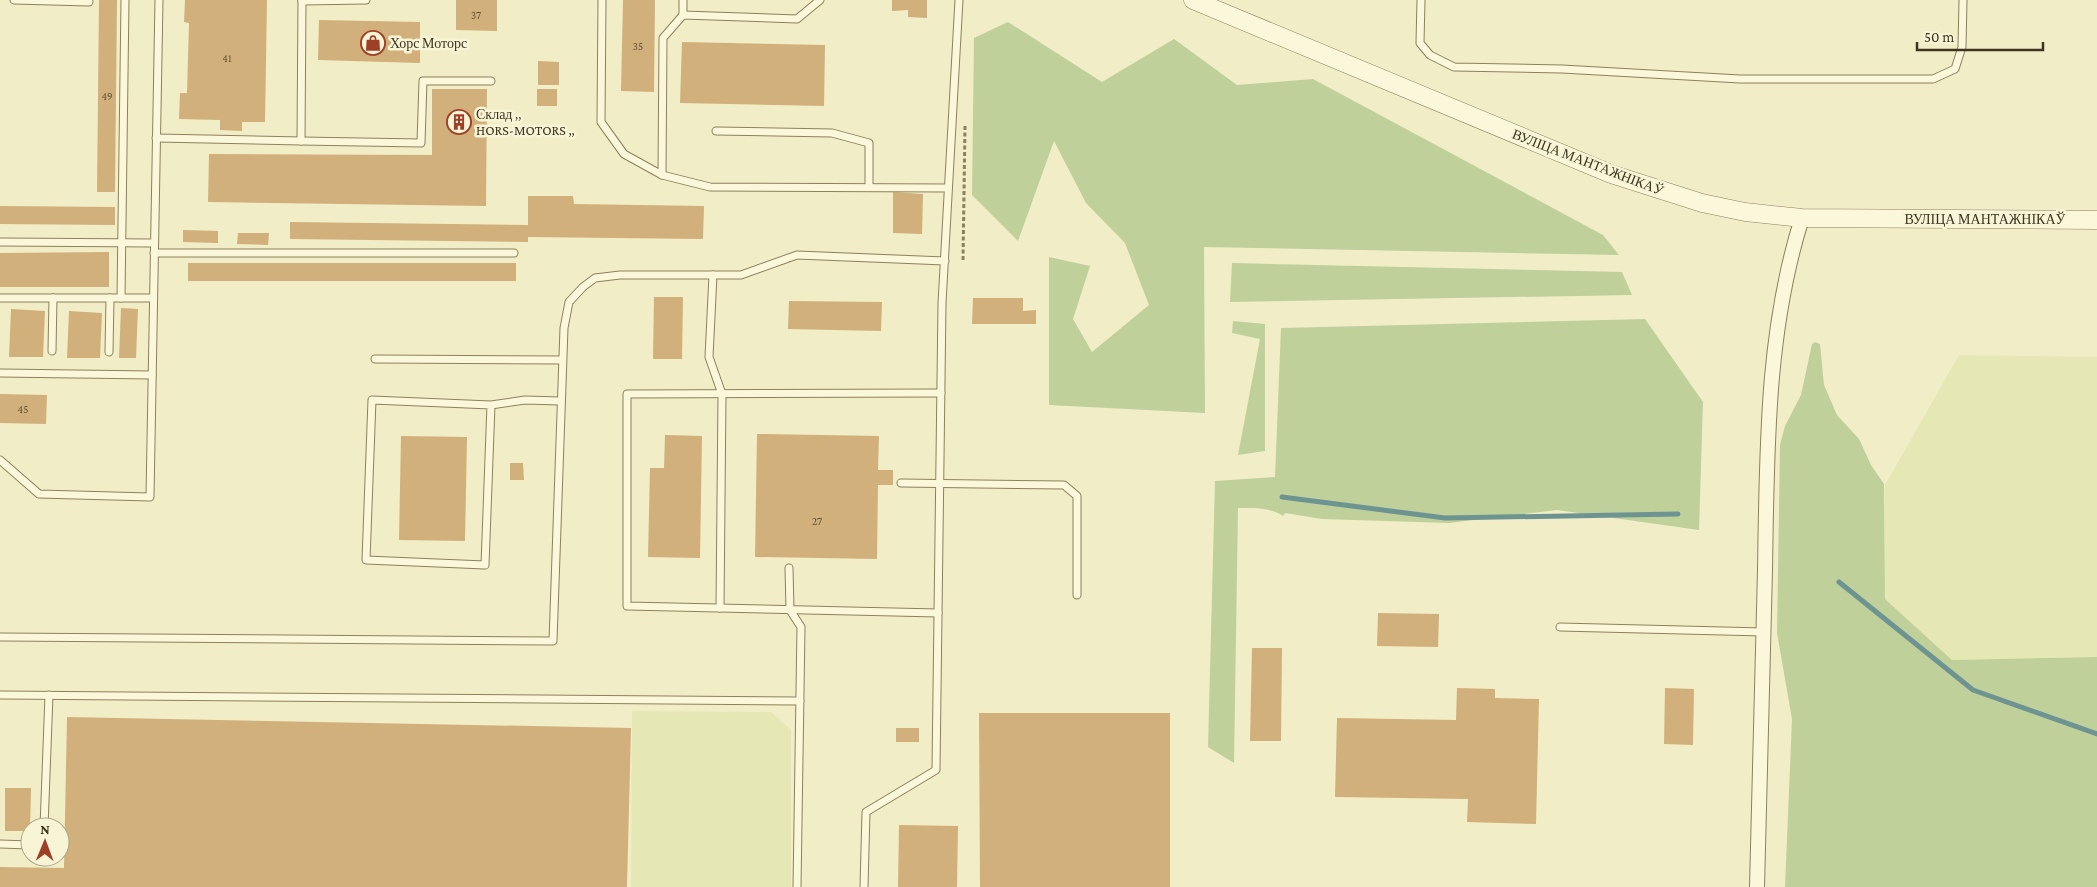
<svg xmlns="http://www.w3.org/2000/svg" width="2097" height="887" viewBox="0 0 2097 887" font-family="'Crimson Pro',serif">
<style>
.farmland{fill:#e5e7b4}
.green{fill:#bfd09a}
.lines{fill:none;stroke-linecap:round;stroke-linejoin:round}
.stream{stroke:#6e9492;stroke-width:5}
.building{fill:#d1b07b}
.service-casing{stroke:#8e805b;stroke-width:9}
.minor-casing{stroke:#8e805b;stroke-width:16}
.tertiary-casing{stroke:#8e805b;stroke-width:19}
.path{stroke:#8e805b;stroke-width:3;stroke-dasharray:4 2.5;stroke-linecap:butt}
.service{stroke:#fbf7db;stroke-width:7}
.minor{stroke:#fbf7db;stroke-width:14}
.tertiary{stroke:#fbf7db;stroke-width:18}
.labels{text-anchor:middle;stroke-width:5;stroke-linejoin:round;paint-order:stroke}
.number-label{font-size:11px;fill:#635336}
.poi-label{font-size:14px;fill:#3e341f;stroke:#f8f5d7;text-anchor:start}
.street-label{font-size:14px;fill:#3e341f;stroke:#f8f5d7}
</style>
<rect width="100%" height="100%" fill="#f1edc7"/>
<g class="farmland">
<path d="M1959,355L2097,357V657L1952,660L1885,599V485Z"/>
<path d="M632,711L771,712L791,730V887H631Z"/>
</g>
<g class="green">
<path d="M1008,22L1102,82L1174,39L1237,85L1313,79L1603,235L1619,255L1204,247L1205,413L1049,405V257L1090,266L1073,319L1092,352L1149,305L1125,243L1086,203L1054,141L1018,241L972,195L974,38Z"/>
<path d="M1232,263L1622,272L1632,295L1230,302Z"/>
<path d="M1645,319L1703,402L1699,530L1557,510L1449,523L1322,519L1285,513L1283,516C1269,507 1254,508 1238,508L1234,763L1208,747L1215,481L1275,477L1281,328Z"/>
<path d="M1233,321L1265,324V451L1238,455L1260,339L1232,333Z"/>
<path d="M1815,342L1820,344L1824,385L1837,415L1859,439L1871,465L1884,484L1885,599L1952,660L2097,657V887H1785L1792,719L1777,633L1780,445L1785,426L1801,395L1812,344Z"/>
</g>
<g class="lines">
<g class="stream">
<path d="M1282,497L1445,518L1678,514"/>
<path d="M1839,582L1973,690L2097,734"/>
</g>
</g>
<g class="building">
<path d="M99,0H117L115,192H97Z"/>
<path d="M185,0H267L265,122H242V131L220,130V120L179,119L180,93H187L189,23L184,22Z"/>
<path d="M456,0H497V31L456,30Z"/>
<path d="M623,0H655L654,92L621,91Z"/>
<path d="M892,0H927V18L908,17V10L892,11Z"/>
<path d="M319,20L420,22V63L318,60Z"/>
<path d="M682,42L825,45L824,106L680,103Z"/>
<path d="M538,61L559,62V85H538Z"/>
<path d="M432,89H487L486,206L208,202L209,154L432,155Z"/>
<rect x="537" y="89" width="20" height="17"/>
<path d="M893,192L923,194L922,234L893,233Z"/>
<path d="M528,196H573L574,204L704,206L703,239L528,237V242L290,239V222L528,225Z"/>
<path d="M0,206L115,207V225L0,224Z"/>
<path d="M183,230L218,231V243L183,242Z"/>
<path d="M238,233H269L268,245L237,244Z"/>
<path d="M109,252V287H0V253Z"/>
<rect x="188" y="263" width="328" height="18"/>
<path d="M654,297H683L682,359H653Z"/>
<path d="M973,298H1023V311L1036,310V324H972Z"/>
<path d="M789,301L882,302L881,331L788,329Z"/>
<path d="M121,308L138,309L136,358H119Z"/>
<path d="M11,309L45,311L43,357H9Z"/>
<path d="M69,311L102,313L100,358H67Z"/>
<path d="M0,394L47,395L46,424L0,423Z"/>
<path d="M757,434L879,436L878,470H893V485H878L877,559L755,557Z"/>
<path d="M665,435L702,436L700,558L648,557L650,468H664Z"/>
<path d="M401,436L467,437L465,541L399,540Z"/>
<path d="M510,463H523L524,480H510Z"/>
<path d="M1378,613L1439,614L1438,647L1377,646Z"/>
<path d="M1252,648H1282L1281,741H1250Z"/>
<path d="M1457,688L1495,689V698L1539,699L1536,824L1467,822L1468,799L1335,797L1337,718L1456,720Z"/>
<path d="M1665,688L1694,689L1693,745L1664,744Z"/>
<path d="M979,713H1170V887H980Z"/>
<path d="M67,717L631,728L627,887H0V867L64,868Z"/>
<rect x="896" y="728" width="23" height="14"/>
<path d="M5,788H31L30,831H5Z"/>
<path d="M899,825L958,826L957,887H898Z"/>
</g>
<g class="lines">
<defs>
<g id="service">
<path d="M14,0L89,2"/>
<path d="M602,0L601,122L624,154L662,175L710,187L948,188"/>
<path d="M683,0V15"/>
<path d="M1421,0L1420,43L1430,55L1454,67L1562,69L1740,79H1933L1955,69L1962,47L1963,0"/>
<path d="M302,1L366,0"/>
<path d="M716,131L832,133L869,143V187"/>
<path d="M156,138L301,141L302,0"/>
<path d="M301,141L421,143L423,81H491"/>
<path d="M662,175L663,38L683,15L797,19L820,0"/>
<path d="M0,242L154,243"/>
<path d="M154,253H514"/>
<path d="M713,275L709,357L722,394L720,608"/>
<path d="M0,298H153"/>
<path d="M121,298L125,0"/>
<path d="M52,351L53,298"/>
<path d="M109,352L110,298"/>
<path d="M375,359L562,360"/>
<path d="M0,373L152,375"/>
<path d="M491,405L485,565L366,560L372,400L491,405L525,400L560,401"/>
<path d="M0,460L39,494L150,497L159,0"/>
<path d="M901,483L1064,485L1077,496V595"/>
<path d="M789,568L790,610L801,627L797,887"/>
<path d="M938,613L627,606V394L941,393"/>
<path d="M1560,627L1764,632"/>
<path d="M0,637L553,641L564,328L569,302L583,287L595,278L620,275H741L797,255L945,261"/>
<path d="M0,695L800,701"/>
<path d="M44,827L49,695"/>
<path d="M0,844L30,845"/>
<path d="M864,887L866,812L936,770L942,303L959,0"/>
</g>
<path id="minor" d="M1757,887C1760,781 1763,675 1765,570C1767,451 1766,332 1802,218"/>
<path id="tertiary" d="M1193,0L1611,174L1702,203L1745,212L1802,218L2097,220"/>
</defs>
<use href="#service" class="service-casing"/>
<use href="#minor" class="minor-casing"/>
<use href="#tertiary" class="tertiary-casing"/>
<path class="path" d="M963,260L965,126"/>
<use href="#service" class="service"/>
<use href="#minor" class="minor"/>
<use href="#tertiary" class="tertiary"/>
</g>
<defs>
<symbol id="shop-ring" viewBox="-11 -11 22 22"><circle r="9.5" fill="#f8f5d7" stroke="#a03f28" stroke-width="1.5"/><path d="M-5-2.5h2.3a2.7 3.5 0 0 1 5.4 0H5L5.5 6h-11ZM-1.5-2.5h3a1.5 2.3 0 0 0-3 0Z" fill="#a03f28"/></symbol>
<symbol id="building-ring" viewBox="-11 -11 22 22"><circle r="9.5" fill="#f8f5d7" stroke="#a03f28" stroke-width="1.5"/><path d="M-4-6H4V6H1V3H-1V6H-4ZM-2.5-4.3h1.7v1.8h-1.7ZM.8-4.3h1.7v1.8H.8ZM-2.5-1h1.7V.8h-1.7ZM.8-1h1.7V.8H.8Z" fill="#a03f28"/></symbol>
</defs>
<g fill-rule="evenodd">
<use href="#shop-ring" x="359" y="29" width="28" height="28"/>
<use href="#building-ring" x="445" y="108" width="28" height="28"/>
</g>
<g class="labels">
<g class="number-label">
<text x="476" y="19">37</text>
<text x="638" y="50">35</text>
<text x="227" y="62">41</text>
<text x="107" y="100">49</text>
<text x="23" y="413">45</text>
<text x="817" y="525">27</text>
</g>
<g class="poi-label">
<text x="390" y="48">Хорс Моторс</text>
<text x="476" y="119">Склад ,,<tspan x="476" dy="16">HORS-MOTORS ,,</tspan></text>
</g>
<g class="street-label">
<text transform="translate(1588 162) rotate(21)" y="5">ВУЛІЦА МАНТАЖНІКАЎ</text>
<text x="1985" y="224">ВУЛІЦА МАНТАЖНІКАЎ</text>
</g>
</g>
<g transform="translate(45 842) rotate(1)"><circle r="24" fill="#f8f5d7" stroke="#aea88d"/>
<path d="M0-4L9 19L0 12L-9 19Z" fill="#a03f28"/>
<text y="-8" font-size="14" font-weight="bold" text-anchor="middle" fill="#3e341f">N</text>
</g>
<path d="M1917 42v8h126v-8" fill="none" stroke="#3e341f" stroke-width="2.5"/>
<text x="1924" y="42" font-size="15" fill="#3e341f" stroke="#f8f5d7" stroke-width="4" paint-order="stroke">50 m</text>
</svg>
